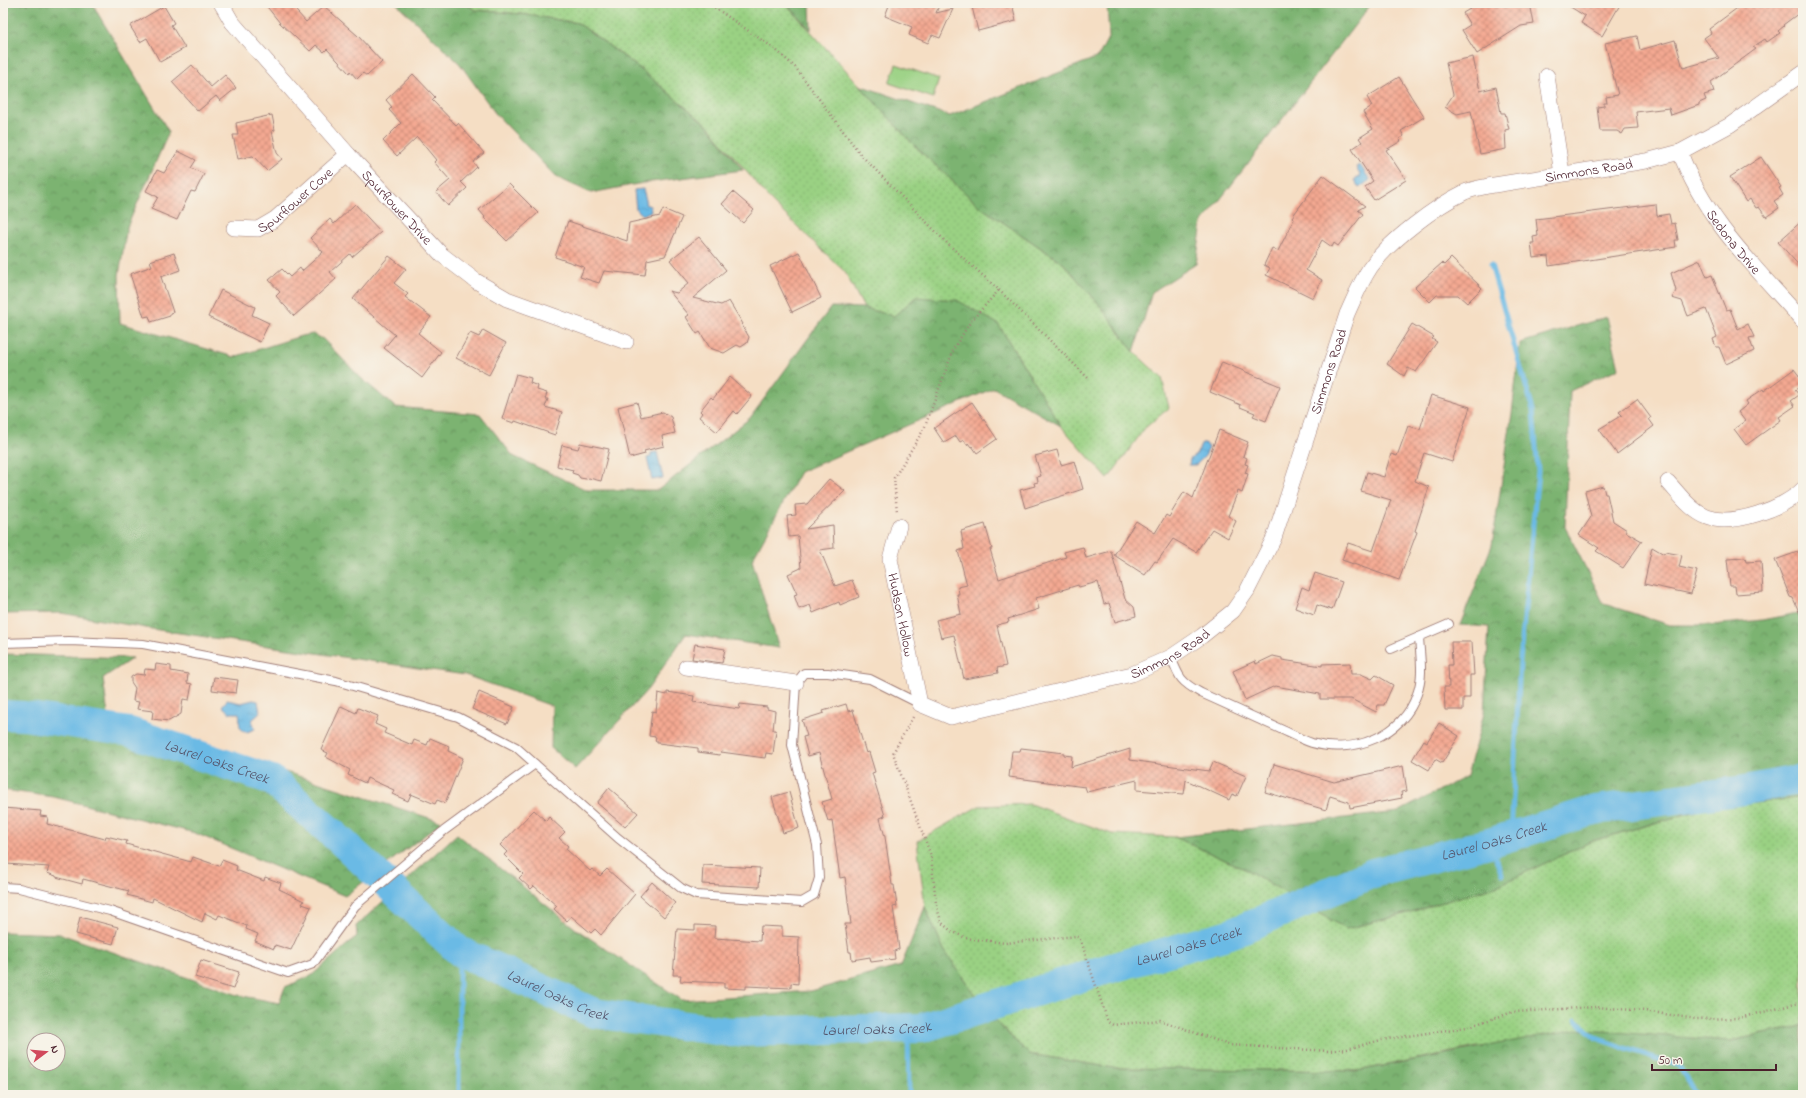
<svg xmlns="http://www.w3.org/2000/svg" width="1806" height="1098" viewBox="0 0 1806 1098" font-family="'Indie Flower',sans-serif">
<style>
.grass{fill:url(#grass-dots);stroke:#727857}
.forest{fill:url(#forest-crowns);stroke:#62694e;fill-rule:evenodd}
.pitch{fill:#9ad183;stroke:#727857}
.water{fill:url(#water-ripples);stroke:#5a6c88}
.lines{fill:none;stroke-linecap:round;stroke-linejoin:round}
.stream{stroke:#6abae5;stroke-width:5}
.river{stroke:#6abae5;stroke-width:30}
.building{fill:url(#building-cross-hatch)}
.service-casing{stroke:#a07e78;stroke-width:10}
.minor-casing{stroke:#a07e78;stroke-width:16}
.path{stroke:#a07e78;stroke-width:2.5;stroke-dasharray:1 3;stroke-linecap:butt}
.service{stroke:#fff;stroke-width:8}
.minor{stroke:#fff;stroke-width:15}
.labels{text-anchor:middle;stroke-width:4;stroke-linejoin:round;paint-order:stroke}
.street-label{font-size:14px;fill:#4a1f2b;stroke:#f7f3e8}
.water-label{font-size:15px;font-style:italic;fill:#55556c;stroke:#f7f3e8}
</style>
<defs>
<pattern id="grass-dots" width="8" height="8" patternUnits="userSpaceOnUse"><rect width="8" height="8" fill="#9ad183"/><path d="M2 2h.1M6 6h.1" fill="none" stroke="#86b371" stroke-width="1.8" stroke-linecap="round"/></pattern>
<pattern id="forest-crowns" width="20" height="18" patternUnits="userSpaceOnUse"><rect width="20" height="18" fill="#7bb371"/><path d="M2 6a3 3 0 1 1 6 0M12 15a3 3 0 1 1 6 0" fill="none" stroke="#67915d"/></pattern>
<pattern id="water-ripples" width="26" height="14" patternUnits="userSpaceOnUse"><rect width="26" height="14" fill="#6abae5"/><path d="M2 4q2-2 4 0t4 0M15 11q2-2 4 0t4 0" fill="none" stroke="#5d9fc5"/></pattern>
<pattern id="building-cross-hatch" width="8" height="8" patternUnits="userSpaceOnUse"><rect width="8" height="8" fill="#f4a992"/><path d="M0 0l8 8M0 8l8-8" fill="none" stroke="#c88977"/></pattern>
</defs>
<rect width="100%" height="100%" fill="#f7f3e8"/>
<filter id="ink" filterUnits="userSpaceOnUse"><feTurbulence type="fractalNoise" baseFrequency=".025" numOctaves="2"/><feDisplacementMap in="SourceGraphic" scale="8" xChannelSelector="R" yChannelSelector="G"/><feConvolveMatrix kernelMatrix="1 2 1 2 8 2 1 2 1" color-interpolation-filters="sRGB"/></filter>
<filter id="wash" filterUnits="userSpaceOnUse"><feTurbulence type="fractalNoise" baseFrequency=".012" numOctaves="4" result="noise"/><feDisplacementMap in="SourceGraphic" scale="16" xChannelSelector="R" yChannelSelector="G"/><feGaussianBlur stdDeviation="0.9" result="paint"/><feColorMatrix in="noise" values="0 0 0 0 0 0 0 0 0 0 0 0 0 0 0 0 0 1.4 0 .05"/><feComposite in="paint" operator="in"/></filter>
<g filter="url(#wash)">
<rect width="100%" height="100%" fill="#f5dec4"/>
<g class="grass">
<path d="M465,3H785L913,144L979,206L1063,263L1099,304L1134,352L1162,378L1169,408L1145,428L1108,479L1061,426L998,324L916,297L894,316L864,308L845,272L772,202L708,126L638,67L578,23L521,14L475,10Z"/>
<path d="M1803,797V1025L1799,1027L1730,1041L1657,1036L1477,1047L1357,1071L1114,1068L1029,1054L988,1014L944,950L925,907L917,841L979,806L1030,804L1112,834L1175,837L1249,871L1346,929L1401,915L1498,885L1592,841L1700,810Z"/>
</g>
<g class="forest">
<path d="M3,3H93L97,12L169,132L127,227L119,275L120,323L234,357L301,336L313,334L323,339L361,378L395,407L480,414L513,456L587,490H658L750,418L831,307L864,308L894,316L916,297L957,300L998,324L1061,426L994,388L800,472L752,560L779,648L686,634L648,689L575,769L551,748L552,706L465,675L152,629L61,613L3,614Z"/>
<path d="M396,3H465L475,10L521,14L578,23L638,67L708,126L743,170L643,183L591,193L556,177L495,113L460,64Z"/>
<path d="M785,3H810L811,30Z"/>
<path d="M1107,3H1372L1202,223L1196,264L1152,292L1134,352L1099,304L1063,263L979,206L913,144L859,85L950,116L1098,57L1109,36Z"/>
<path d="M1607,317L1619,368L1570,391L1565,527L1604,604L1670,625H1712L1762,620L1803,612V797L1700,810L1592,841L1499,885L1401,915L1346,929L1249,871L1175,837L1398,812L1467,776L1484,713L1489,627L1460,625L1492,545L1512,413L1520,343Z"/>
<path d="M3,654L133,658L103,678L108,715L442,822L345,896L195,833L54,797L3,790Z"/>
<path d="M457,834L576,929L682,1000L811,991L901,966L925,907L944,950L988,1014L1029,1054L1114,1068L1357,1071L1576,1029L1730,1041L1799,1027L1803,1025V1095H3V932L60,934L238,995L279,1003L285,987L311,976L357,936L356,926ZM34,1040H58V1064H34Z"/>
</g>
<path class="pitch" d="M896,64L939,79L933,98L889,83Z"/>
<g class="water">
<path d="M1360,165L1370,180L1359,188L1354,180L1360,177V174L1356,167Z"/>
<path d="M643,189L646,200L645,204L650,206L651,211L643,215L636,209L634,190Z"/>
<path d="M1202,443H1205L1209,448L1205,456L1196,465H1189L1190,459L1196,455Z"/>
<path d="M657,452L663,478L652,480L647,458L651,457V453Z"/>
<path d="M227,700L241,703L253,700L258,701L260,713L252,720L255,729L247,732C236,729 241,721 239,713H230L222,706Z"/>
</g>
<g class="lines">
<g class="stream">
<path d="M1491,265L1533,410L1538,471L1520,661L1511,836"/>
<path d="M1489,843L1502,874"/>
<path d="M459,951V1095"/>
<path d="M1576,1020L1596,1038L1679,1066L1696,1095"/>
<path d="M908,1028L909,1095"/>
</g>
<path class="river" id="s1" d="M3,715L24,716L130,732L272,780L341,841L459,951L594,1013L730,1032L922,1028L1094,973L1230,934L1373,873L1489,843L1595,810L1745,790L1803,779"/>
</g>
<g id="blocks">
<g class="building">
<path d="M264,3H289L306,22L324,6L358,36L382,62L367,76L363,73L357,79L350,71L349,73L327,49L324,52L316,45L310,51L280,23Z"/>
<path d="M890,3H940L936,13L953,9L940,38L932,35L928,43L909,35L912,27L885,16Z"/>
<path d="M971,3H1012L1016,21L978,31Z"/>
<path d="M1466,3H1530L1534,24L1521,26L1477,54L1462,30L1470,25L1463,13L1470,9Z"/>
<path d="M1564,3H1621L1602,36L1581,23L1585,16Z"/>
<path d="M1744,3H1803V10L1783,25L1784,26L1778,31L1780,33L1767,42L1765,39L1753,47L1756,49L1711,82L1714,92L1704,95L1706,100L1699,103V105L1671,115L1669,108L1636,112L1638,128L1625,129L1622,134L1617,131H1600L1597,107L1604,106V103H1607L1606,97L1618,95L1605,43L1637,36L1640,50L1675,40L1683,68L1719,58L1704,38L1711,33L1709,29Z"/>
<path d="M164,6L174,23L171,25L185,48L160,62L147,38L140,42L130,26Z"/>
<path d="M1473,57L1480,91L1496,87L1501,113H1505L1509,129L1505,130L1506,149L1480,154L1471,111L1457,114L1445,107L1453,95L1446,63Z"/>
<path d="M192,65L211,87L225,75L236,88L220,101L216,96L198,111L172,82Z"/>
<path d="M413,74L435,97L432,100L456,125L458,123L484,153L473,162L477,167L461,182L467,188L448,206L436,192L450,180L434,162L436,160L417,137L397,156L383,141L401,123L389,110L392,107L386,100Z"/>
<path d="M1399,77L1424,117L1401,131L1404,136L1399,139L1401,141L1386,150L1406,180L1374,200L1365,187L1373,181L1352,149L1362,142L1359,138L1373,129L1363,112L1372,106L1367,97Z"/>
<path d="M272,115L275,130L272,131L277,153L282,159L267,171L253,156L238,159L233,135H238L236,123Z"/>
<path d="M178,151L196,160L191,168L204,174L195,192L191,191L177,220L151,209L158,197L146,191L157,170L164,173Z"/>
<path d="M1761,157L1781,187L1779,188L1783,195L1774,201L1779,208L1766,217L1759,207L1756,208L1750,199L1746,202L1730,177Z"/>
<path d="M1323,175L1365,206L1358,210L1363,214L1338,246L1334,243L1332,247L1322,240L1306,270L1322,280L1313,298L1266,275L1270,268L1264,265L1272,248L1278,251L1294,219L1292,217Z"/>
<path d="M509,184L538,213L507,241L484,218L485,217L479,210Z"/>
<path d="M733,192L754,210L743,223L722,204Z"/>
<path d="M355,204L381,232L352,257L350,254L330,272L336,279L294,316L276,296L280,292L269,280L282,269L290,277L300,268L302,271L323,252L310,238L330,219L334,224Z"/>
<path d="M1656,204L1657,216L1669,214L1671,224L1675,223L1678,240H1675L1676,247L1549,266L1548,256L1533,258L1531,243H1534L1533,237L1538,236L1536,219Z"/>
<path d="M663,209L682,217L665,256L647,260L645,275L604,271L599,283L580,277L584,267L555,257L568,221L627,241L629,223L660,216Z"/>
<path d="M1803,220V270L1778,242Z"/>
<path d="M699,237L726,270L693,298L721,305L729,301L743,324L742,325L749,337L747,343L741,347L737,345L724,353L710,348L700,332L697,334L686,317L689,315L669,291L677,293L689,283L670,260Z"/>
<path d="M799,252L821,298L792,312L770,266Z"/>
<path d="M174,253L180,270L161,277L173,312L170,313V316L151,322L149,316L144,317L130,274L152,266L150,261Z"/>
<path d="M389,256L406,269L394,283L408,294L405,297L431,317L418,333L441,352L422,378L384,348L395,335L353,299Z"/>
<path d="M1451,258L1482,288L1467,303L1458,295H1437L1430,302L1415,287L1442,263L1444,265Z"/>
<path d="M1700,260L1707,277L1712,275L1726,310L1730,309L1738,329L1748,324L1754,337L1749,338L1754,351L1726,364L1719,347H1716L1713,339L1717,337L1706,309L1688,316L1682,301L1672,298L1676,291L1671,273Z"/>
<path d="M221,290L255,307L252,315L269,323L260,342L208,317Z"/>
<path d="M1412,324L1434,337L1432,339L1437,342L1416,372L1408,368L1404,376L1387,364Z"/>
<path d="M483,330L506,343L489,375L456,358L470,333L479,337Z"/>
<path d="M1222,362L1280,386L1266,421L1253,416L1255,413L1240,407L1241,405L1210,392Z"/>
<path d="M1794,369L1803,381V384L1795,390L1799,395L1791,401L1795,406L1779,417L1781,420L1746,445L1734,429L1745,421L1738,412L1748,404L1746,401L1763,389L1764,391Z"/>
<path d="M516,374L531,378L530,383L538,386L537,390L547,393L545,399H548L545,407L562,412L555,435L515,421L514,423L502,419Z"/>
<path d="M730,377L752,396L737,414L734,411L717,432L699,417L702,413L700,411L711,397L713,399Z"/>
<path d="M1431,395L1470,407L1452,462L1424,453L1415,481L1429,487L1415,531L1417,532L1399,580L1342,560L1348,543L1373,551L1391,500L1361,491L1367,472L1384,477L1391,454L1397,456L1408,426L1420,429Z"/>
<path d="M1637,399L1651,418L1649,419L1654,426L1617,454L1599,429L1622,415L1619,412Z"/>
<path d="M637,402L641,417L663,412L671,417L675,433L662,436L664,446L644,451L645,454L630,458L618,407Z"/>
<path d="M972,402L997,439L977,453L972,446L971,447L968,443L967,445L964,440L960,442L956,436L944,443L934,428Z"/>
<path d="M1219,430L1248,442L1243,456L1247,458L1245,464L1248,465L1245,473L1248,474L1242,493L1238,491L1228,516L1236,521L1228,538L1212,529L1196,552L1173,539L1157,562L1155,561L1145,575L1114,555L1136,521L1155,533L1166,515L1169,517L1184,492L1193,498Z"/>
<path d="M580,443L609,449L601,481L589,478L586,479L580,478L578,475L572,473L573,470L557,466L562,445L578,449Z"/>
<path d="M1057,450L1061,465L1075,461L1083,489L1025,508L1020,490L1035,486L1034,483L1038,482L1037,477L1041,476L1035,456Z"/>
<path d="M829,479L845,491L806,529L833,525L834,548L820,550L835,586L852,580L859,597L840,605L839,602L813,613L810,605L799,609L794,595L797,594L788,574L801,568L798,536L789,537L787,516L796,515L795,505L807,504Z"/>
<path d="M1603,486L1605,494H1607L1613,521L1627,530L1626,532L1642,541L1623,568L1596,551L1599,548L1579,535L1591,517L1585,491Z"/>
<path d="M985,524L992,549H990L999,579L1066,557L1064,552L1083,547L1086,558L1111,551L1125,599L1134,607L1136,616L1115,622L1109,603L1104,604L1098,582L1079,587L1078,585L1036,598L1039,609L1008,619L1009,622L997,625L1006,666L997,668L998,673L964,679L954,635L941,638L936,620L961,614L957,594H959L958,587L967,585L958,551L964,549L961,531Z"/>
<path d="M1652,547L1664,554L1665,552L1682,555L1679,567L1697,571L1691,594L1644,584Z"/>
<path d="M1803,550V621L1793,598L1790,597L1775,560Z"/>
<path d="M1745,558L1746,562L1761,561L1763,592L1736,594L1735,586H1730L1727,559Z"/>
<path d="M1315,573L1342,582L1332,610L1317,605L1314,615L1295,608L1302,587L1309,590Z"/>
<path d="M1451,642H1472L1474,675H1470V698H1463V710H1445L1444,687H1449L1448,665H1452Z"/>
<path d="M695,644L725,649L722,663L692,659Z"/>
<path d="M1273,656L1282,658V660L1322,666V664L1350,663L1351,674H1361L1372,679L1376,675L1393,685L1384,705H1378L1376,712L1351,699H1320V694L1275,686L1245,700L1233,671L1255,661L1256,664Z"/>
<path d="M156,664L171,666V671L188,674L187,683L192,684L189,700L183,699L181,714L169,721L152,719L153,711L137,709L139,702L133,701L135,688L131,682V677L136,674L144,675L145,669L155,670Z"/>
<path d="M214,677L238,680L236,693L212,690Z"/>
<path d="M479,692L514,707L507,724L472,709Z"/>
<path d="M667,692L694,696L693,702L739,709L740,704L767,707V709L775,711L773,730H776L773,754L766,753L765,758L721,752L720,755L698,752V748L658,743V741H655L656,737L649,736L652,711L656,712L658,693L667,695Z"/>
<path d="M846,704L848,711L853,710L866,753L869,752L875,772L872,773L885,816L880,818L885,837L892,885H894L897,906L893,907L899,949L894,951L895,959L871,962L870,957L852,960L851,952H849L845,924H851L845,877L840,878L832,820L828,821L822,802L832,799L819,753L808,756L803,737L807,736L802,720L824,713L823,711Z"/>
<path d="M341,706L356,713L358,708L378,716L375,724L386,729L384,733L412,745L414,740L427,745L430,738L449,746L448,751L463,758L445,803L437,800L435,804L411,794L408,801L392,794L394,790L367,778L365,783L348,775L350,770L326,757L328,753L321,750Z"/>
<path d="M1439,723L1459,736L1442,763L1435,759L1429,770L1412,760L1424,740L1427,742Z"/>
<path d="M1021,748L1064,753V755L1072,756L1071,767L1130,749V760L1209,771L1213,762L1246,776L1237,796L1232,794L1229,800L1186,780L1184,794L1137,790V780L1087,792L1085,787L1009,777L1012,751H1020Z"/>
<path d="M1274,764L1334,782L1403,766L1407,791L1401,792L1402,798L1350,808L1349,802L1330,796L1326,810L1265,792Z"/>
<path d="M609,788L638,813L625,827L597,803Z"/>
<path d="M789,792L799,828L783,833L772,797Z"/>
<path d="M3,808L41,811L40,816L48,817L47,824L105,839L106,836L127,841L126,844L191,862L193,857L219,866L222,860L237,866L236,870L264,881L265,877L281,883L279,889L304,901L302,904L311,907L291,950L275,945L274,949L255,941L258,934L246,929L247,926L219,915L217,919L205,913L202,922L153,898L152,902L127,895L129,891L83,879L82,884L56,877V876L47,873L49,867L6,864V852H3Z"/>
<path d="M534,810L546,821L549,817L565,832L559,838L568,846L566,849L590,871L592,869L600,876L607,869L635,894L601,935L595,929L591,933L571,916L567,921L554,909L557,906L534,886L531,889L519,878L523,874L504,855L507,852L500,845Z"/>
<path d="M703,865L760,868L759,887L702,884Z"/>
<path d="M652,882L675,903L664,917L640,896Z"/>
<path d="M80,917L118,927L113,944L76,934Z"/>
<path d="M695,925L715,926L714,938L760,941L761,926L782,927V936L799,937L798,984L791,983V988L746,986V989L724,988V983L680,981L681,975H673L677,929L695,930Z"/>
<path d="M201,960L239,972L233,989L195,977Z"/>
</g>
</g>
</g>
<g filter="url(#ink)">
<use href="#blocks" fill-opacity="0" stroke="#a07e78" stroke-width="1"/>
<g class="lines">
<defs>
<g id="service">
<path d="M3,643L69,641L143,644L336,681L458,717L516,747L618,838L681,888L696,895L802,902L814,895L819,878L817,845L792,745L796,683L804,673H828L870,679L920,704"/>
<path d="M1391,649L1449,624"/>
<path d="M1171,657C1179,678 1181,682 1201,693C1226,704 1251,716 1276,727C1288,732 1300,739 1312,743C1353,755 1403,736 1417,694C1424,676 1420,656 1419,637"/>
<path d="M3,887L19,888L110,911L288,973L313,964L355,906L441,833L535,764"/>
</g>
<g id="minor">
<path id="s2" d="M221,3L232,22L348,154L442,255L476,281L507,299L626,342"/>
<path d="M1547,76L1562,174"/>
<path id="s3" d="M1680,152C1704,219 1757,269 1803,321"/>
<path id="s4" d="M234,228L258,229L275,219L348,154"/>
<path d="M1668,482C1679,494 1691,511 1707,517C1732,527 1785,508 1803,489"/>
<path id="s5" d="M899,526L890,559L920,704L951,717L1132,674L1171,657L1202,636L1233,611L1247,591L1274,538L1347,314C1354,299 1360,283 1370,268C1389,241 1436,206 1465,192C1472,189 1480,188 1488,186L1646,161L1680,152L1730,125L1803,73"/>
<path d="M686,667L796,683"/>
</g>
</defs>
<use href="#service" class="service-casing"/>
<use href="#minor" class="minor-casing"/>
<g class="path">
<path d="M708,3L775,49L795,67L861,155L947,243L999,290L971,321L954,348L924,429L894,478L897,512"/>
<path d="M999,290L1090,380"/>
<path d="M913,717L893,753L931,856L936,903L941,922L951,931L966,938L1005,943L1077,936L1081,941L1108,1022L1113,1025L1160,1020L1229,1045L1330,1051L1347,1049L1381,1040L1467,1027L1513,1012L1596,1007L1645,1011L1696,1019L1739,1018L1803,1002"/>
</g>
<use href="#service" class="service"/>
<use href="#minor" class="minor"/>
</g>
</g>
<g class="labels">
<g class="street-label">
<text dy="5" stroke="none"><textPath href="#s5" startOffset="1141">Simmons Road</textPath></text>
<text dy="5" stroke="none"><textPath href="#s4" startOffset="71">Spurflower Cove</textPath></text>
<text dy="5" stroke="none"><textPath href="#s2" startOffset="270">Spurflower Drive</textPath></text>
<text dy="5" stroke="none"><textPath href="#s3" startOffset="105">Sedona Drive</textPath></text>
<text dy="5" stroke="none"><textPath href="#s5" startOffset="781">Simmons Road</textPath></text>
<text dy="5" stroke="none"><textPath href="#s5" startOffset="91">Hudson Hollow</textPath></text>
<text dy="5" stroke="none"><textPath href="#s5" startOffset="445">Simmons Road</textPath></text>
</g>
<g class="water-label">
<text dy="5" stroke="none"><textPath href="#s1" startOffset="220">Laurel Oaks Creek</textPath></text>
<text dy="5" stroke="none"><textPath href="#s1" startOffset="1612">Laurel Oaks Creek</textPath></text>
<text dy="5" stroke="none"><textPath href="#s1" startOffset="1288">Laurel Oaks Creek</textPath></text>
<text dy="5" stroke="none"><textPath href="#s1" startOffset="640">Laurel Oaks Creek</textPath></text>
<text dy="5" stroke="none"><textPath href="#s1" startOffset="964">Laurel Oaks Creek</textPath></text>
</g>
</g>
<rect width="1806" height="1098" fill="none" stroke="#f7f3e8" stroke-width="16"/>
<g transform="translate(46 1052) rotate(74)"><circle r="19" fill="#f7f3e8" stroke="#b29e9c"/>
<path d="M0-3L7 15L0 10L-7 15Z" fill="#d1495b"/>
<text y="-6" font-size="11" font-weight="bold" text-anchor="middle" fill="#4a1f2b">N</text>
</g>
<path d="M1652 1064v6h124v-6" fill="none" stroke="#4a1f2b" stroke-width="2"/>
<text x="1658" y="1064" font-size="12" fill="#4a1f2b" stroke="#f7f3e8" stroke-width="3" paint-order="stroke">50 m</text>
</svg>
